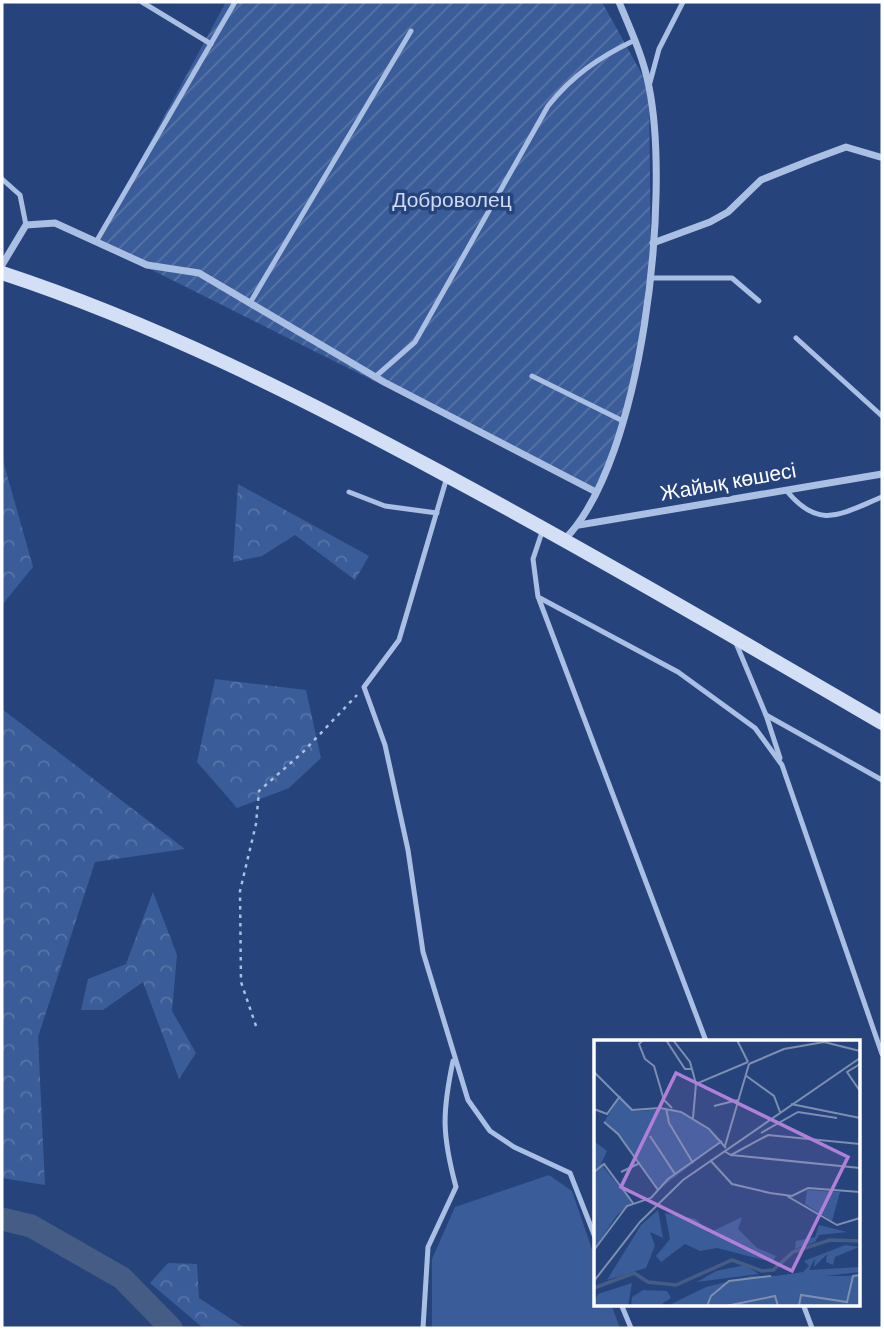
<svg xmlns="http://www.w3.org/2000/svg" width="884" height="1330" viewBox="0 0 884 1330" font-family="Arial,sans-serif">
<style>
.green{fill:#3a5c98}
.forest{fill:url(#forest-crowns)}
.garden{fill:url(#garden-furrows)}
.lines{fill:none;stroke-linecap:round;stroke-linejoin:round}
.river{stroke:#455c84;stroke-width:23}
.path{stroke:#aabfe4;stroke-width:2.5;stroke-dasharray:3.5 5;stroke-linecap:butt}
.lane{stroke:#aabfe4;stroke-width:5}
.street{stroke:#aabfe4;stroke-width:7}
.secondary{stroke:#d3dff4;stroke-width:14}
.labels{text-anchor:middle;stroke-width:7;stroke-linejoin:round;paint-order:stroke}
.park-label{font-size:21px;fill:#cddbf3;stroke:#26447b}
.street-label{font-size:21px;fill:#fff;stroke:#26447b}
.inset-river{fill:none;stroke:#455c84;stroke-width:3.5}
.inset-road{fill:none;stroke:#7d8fb0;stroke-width:2}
.view{fill:#b080d9;fill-opacity:0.15;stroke:#b080d9;stroke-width:3.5}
.inset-edge{fill:none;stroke:#fff;stroke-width:3.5}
</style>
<defs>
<pattern id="forest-crowns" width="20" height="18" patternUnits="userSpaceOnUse" patternTransform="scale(1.75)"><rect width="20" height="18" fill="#3a5c98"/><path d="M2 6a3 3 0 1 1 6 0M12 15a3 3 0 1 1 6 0" fill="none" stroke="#5874a7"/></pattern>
<pattern id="garden-furrows" width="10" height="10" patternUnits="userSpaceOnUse" patternTransform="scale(1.75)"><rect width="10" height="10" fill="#3a5c98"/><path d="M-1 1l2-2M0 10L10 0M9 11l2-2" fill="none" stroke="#5874a7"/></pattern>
</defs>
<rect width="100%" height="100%" fill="#26447b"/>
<path class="green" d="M549,1175L572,1191L595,1258V1304H611L620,1328H432V1259L455,1207Z"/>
<g class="forest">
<path d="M2,457L33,567L2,605Z"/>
<path d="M238,484L369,556L355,580L295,535L262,556L233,562Z"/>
<path d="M215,679L306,690L321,758L289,788L237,808L197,762Z"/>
<path d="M2,709L185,849L95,862L38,1037L45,1185L2,1178Z"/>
<path d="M153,892L177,955L172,1011L196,1053L179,1079L143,982L103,1010H81L88,979L126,964Z"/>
<path d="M168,1263L197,1264L199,1298L245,1328H203L150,1283Z"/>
</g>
<path class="garden" d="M226,2H602L649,87L651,278L623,421L596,492L96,242Z"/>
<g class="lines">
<path class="river" d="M2,1219L31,1226L122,1278L171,1328"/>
<path class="path" d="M256,1026L241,982L240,891L256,824L259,791L302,753L357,695"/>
<g class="lane">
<path d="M142,2L211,44"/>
<path d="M649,86L659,49L683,2"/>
<path d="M2,179L20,195L26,225"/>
<path d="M96,242L235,2"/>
<path d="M651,278H732L759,301"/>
<path d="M250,303L411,31"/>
<path d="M796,338L882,416"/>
<path d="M532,376L623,421"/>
<path d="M375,377L415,342L548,106C573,75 598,58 633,41"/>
<path d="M447,477L399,640L364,687L385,745L408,850L423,952L468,1100L490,1131L514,1147L570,1173L595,1237"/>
<path d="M786,490C819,531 841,514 882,497"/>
<path d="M349,492L385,506L437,513"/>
<path d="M543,529L533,559L538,597L678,672L755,728L782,765L882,1054"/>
<path d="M539,599L706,1041"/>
<path d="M736,643L766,715L780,758"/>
<path d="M766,715L882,780"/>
<path d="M621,1304L631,1328"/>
<path d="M803,1304L812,1328"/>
<path d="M423,1328L428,1247L456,1187C442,1135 442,1113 453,1061"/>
</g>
<g class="street">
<path d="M653,243L710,222L728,212L761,180L811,160L846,147L880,157"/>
<path d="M2,265L26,225L55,223L147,265L199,273L384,382L596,492"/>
<path d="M579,525L882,474"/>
<path d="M565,539C643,460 671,195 649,87C644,59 630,28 619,2"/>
</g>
<path class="secondary" d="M2,273C154,323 299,396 440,472C589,552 736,638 882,723"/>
</g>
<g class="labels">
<g class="park-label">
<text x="452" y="207">Доброволец</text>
</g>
<g class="street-label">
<text transform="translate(728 482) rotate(-10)" y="7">Жайық көшесі</text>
</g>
</g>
<g transform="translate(594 1040)">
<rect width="266" height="266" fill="#26447b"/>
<path d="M213,150L246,152L238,181L211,164Z" fill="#3a5c98"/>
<path d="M64,170L69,198L56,192L61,206L52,228L13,240L47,185ZM71,173L102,179L115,193L148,177L144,189L163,208L182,216L178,222L123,208L106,211L91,204L67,222L62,216L76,199ZM225,185L253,192L225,195L221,202L201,209L202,201L221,197ZM251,205L265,207L241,217L239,225L232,222L233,214L220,227L221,218L215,230L266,227V232L189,241L182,236L209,232L215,226L210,221ZM151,225L165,234L103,242L122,231ZM38,243L34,266H3L0,262L4,254ZM49,250L73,251L77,258L65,266H37L38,257Z" fill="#3a5c98"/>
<path d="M26,56L41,71L79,69L103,81L128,101L64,150L24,94L10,82ZM0,101L13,111L7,124L39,163L23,175L1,208ZM157,236H266V266H73L112,247Z" fill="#3a5c98"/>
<path class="inset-river" d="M0,248L40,233L54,242L82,245L138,220L168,231L179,230L199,212L236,200L266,201"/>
<path class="inset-road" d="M49,0L45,4L51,19L60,26L70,60L78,68M72,0L91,29H97M79,0L96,22L102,44L154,22M143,0L154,22M155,24L190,9L230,2L266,11M266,24L253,32L266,51M0,32L38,70L66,68L87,72L115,89L132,108M151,35L180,56L186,72M197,64L266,78M120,66L144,60M72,68L75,83L99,123M0,69L13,74L26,56M99,78L102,44M10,82L24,94L64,150M167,93L204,72L243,78M56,96L81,134M131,106L155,24M130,111L137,115L174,95L266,104M137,115L266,128M116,120L138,144L176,153L198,156L214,148L266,152M0,132L10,124L39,163M27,132L46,123M193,156L243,185L266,178M0,210L33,166L57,158L74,139L128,101M0,241L46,182L89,140L266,18M113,266L117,256L135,241L177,236M132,266L181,256L184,266M205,266L207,255L253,262L259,236L266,235"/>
<path class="view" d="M82,33L254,117L198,231L27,147Z"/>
<rect width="266" height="266" class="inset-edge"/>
</g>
<rect width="884" height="1330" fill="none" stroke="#ffffff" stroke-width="7"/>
</svg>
